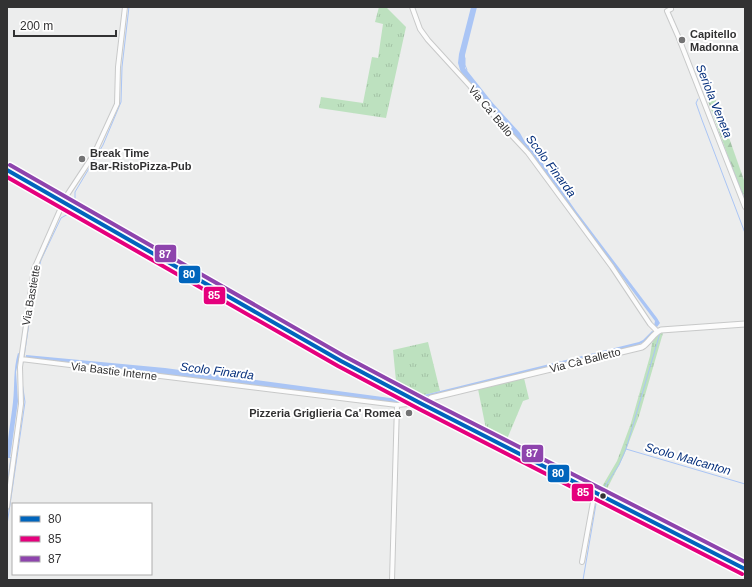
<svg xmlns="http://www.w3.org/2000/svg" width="752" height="587" viewBox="0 0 752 587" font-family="Helvetica,sans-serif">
  <defs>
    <pattern id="grass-tufts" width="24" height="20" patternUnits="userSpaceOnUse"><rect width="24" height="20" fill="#bde1bf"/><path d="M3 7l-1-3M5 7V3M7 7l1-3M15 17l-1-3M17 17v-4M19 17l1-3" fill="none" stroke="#a3c2a5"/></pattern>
    <pattern id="forest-firs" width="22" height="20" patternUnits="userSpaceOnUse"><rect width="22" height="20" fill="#bde1bf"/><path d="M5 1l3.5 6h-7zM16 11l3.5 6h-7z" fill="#a3c2a5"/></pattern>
  </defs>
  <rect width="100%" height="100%" fill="#eceded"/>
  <path fill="url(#grass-tufts)" d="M379 7H386L406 27 386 118 319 108 321 97 363 103 372 57 378 58 383 24 375 22Z
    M658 333H663L639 416 624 455 605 493 600 490 617 461 631 423 650 356 652 343Z
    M428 342 440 391 420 396 416 395 415 396 395 385 396 381 393 350Z
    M524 378 529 399 523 401 505 444 487 434 478 389Z"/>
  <path fill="url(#forest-firs)" d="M715 98 745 183V194L742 195 708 101Z"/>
  <path fill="#aac5f5" d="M471 7H477L465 55V68L492 102 520 133 525 142 539 158 576 211 657 318 660 323 657 327 654 326 655 321 596 242 537 161 498 117 478 91 461 73 458 63 459 54Z
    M652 331 654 332 648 340 638 345 419 398 415 396 416 395 420 396 639 342 643 340Z
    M18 353 20 354 16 372 18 401 10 458H7C7 439 11 421 13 402 15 385 13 370 18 353Z
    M26 355 165 368 390 398 399 396 408 400 395 403 66 362 26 358Z"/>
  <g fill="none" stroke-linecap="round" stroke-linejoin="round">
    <path stroke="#aac5f5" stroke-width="1" d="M671 15 678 32
      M680 37 745 200
      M465 58V65L467 70
      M698 99 696 103 702 120 745 233
      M75 199V192L103 145 121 102 122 67 129 7
      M24 357 35 283 41 260 61 218 68 214
      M22 369 23 360
      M422 410 440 419
      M444 421 466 432
      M498 448 511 454
      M626 449 745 484
      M514 456 593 496
      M7 485 11 458 9 456
      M602 491 619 465 626 449 660 333
      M7 525 25 402 22 382
      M583 580 597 498"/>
    <g stroke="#c8c9c9" stroke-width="6">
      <path id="minor" d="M412 7 420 29 428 40 470 86 499 122 528 153 612 267 650 324 657 331
        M670 7 671 9 667 11 678 36 745 207
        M21 359 397 405 408 404 415 400
        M7 507 21 404 20 367 34 269 60 210 67 195 94 154 117 104 118 67 125 7
        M582 562 593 502 597 493
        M392 580 397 405"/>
    </g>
    <g stroke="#c8c9c9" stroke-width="7">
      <path id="tertiary" d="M422 404 431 398 642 347C650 342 653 333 661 330L745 324"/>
    </g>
    <g stroke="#c8c9c9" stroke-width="8">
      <path id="primary" d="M7 170 341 361 422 404 745 569"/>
    </g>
    <use href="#minor" stroke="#fcfcfc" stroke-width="4"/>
    <use href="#tertiary" stroke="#fcfcfc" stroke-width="5"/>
    <use href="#primary" stroke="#fcfcfc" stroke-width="6"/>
    <g stroke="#fff" stroke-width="7">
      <path id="bus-1" d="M7 170 341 361 422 404 745 569"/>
    </g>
    <g stroke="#fff" stroke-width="7">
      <path id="bus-2" d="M7 177 338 366 419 409 742 574"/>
    </g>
    <g stroke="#fff" stroke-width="7">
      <path id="bus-3" d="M10 165 344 356 425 399 745 562"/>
    </g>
    <use href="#bus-1" stroke="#0065bd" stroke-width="4"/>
    <use href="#bus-2" stroke="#e5007d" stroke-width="4"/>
    <use href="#bus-3" stroke="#8e44ad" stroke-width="4"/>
  </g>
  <g fill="#737374" stroke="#fff" stroke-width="1.5">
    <circle cx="682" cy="40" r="4"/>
    <circle cx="82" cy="159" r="4"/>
    <circle cx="409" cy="413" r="4"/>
  </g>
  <circle fill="#323233" stroke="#fff" stroke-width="1.5" cx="603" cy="496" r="3.5"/>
  <g text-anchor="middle" stroke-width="4" stroke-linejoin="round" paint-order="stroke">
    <g font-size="11" font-weight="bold" fill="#323233" stroke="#fff" text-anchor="start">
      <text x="690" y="38">Capitello<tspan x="690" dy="13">Madonna</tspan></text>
      <text x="90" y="157">Break Time<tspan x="90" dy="13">Bar-RistoPizza-Pub</tspan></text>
      <text x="401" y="417" text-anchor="end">Pizzeria Griglieria Ca' Romea</text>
    </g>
    <g font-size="11" fill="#323233" stroke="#fff">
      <text transform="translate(491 111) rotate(50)" y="4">Via Ca' Ballo</text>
      <text transform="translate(31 295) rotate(-80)" y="4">Via Bastiette</text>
      <text transform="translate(585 360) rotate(-14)" y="4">Via Cà Balletto</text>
      <text transform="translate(114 371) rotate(7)" y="4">Via Bastie Interne</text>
    </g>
    <g font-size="12" font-style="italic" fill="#052f7c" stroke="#fff">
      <text transform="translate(714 101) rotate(68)" y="4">Seriola Veneta</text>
      <text transform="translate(551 166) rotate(53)" y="4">Scolo Finarda</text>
      <text transform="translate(217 371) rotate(7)" y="4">Scolo Finarda</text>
      <text transform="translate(688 459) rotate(16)" y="4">Scolo Malcanton</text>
    </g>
  </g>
  <g stroke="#fff" stroke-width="1.5">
    <rect x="154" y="244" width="23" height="19" rx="4" fill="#8e44ad"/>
    <rect x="178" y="265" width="23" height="19" rx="4" fill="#0065bd"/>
    <rect x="203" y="286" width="23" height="19" rx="4" fill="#e5007d"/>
    <rect x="521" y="444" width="23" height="19" rx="4" fill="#8e44ad"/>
    <rect x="547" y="464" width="23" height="19" rx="4" fill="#0065bd"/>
    <rect x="571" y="483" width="23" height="19" rx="4" fill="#e5007d"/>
  </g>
  <g font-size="11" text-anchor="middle" font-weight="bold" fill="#fff">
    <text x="165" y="258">87</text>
    <text x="189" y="278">80</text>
    <text x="214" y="299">85</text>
    <text x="532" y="457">87</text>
    <text x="558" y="477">80</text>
    <text x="583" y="496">85</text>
  </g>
  <rect width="752" height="587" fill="none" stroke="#323233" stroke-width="16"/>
  <rect x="12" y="503" width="140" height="72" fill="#ffffff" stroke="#adadad"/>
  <rect x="20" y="516" width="20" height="6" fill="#0065bd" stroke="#adadad"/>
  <text x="48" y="523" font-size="12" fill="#323233">80</text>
  <rect x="20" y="536" width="20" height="6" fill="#e5007d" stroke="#adadad"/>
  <text x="48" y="543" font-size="12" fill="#323233">85</text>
  <rect x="20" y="556" width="20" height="6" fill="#8e44ad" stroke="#adadad"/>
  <text x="48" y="563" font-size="12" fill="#323233">87</text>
  <path d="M14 30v6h102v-6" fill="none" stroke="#323233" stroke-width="2"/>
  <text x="20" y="30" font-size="12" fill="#323233" stroke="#ffffff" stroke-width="3" paint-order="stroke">200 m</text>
</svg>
